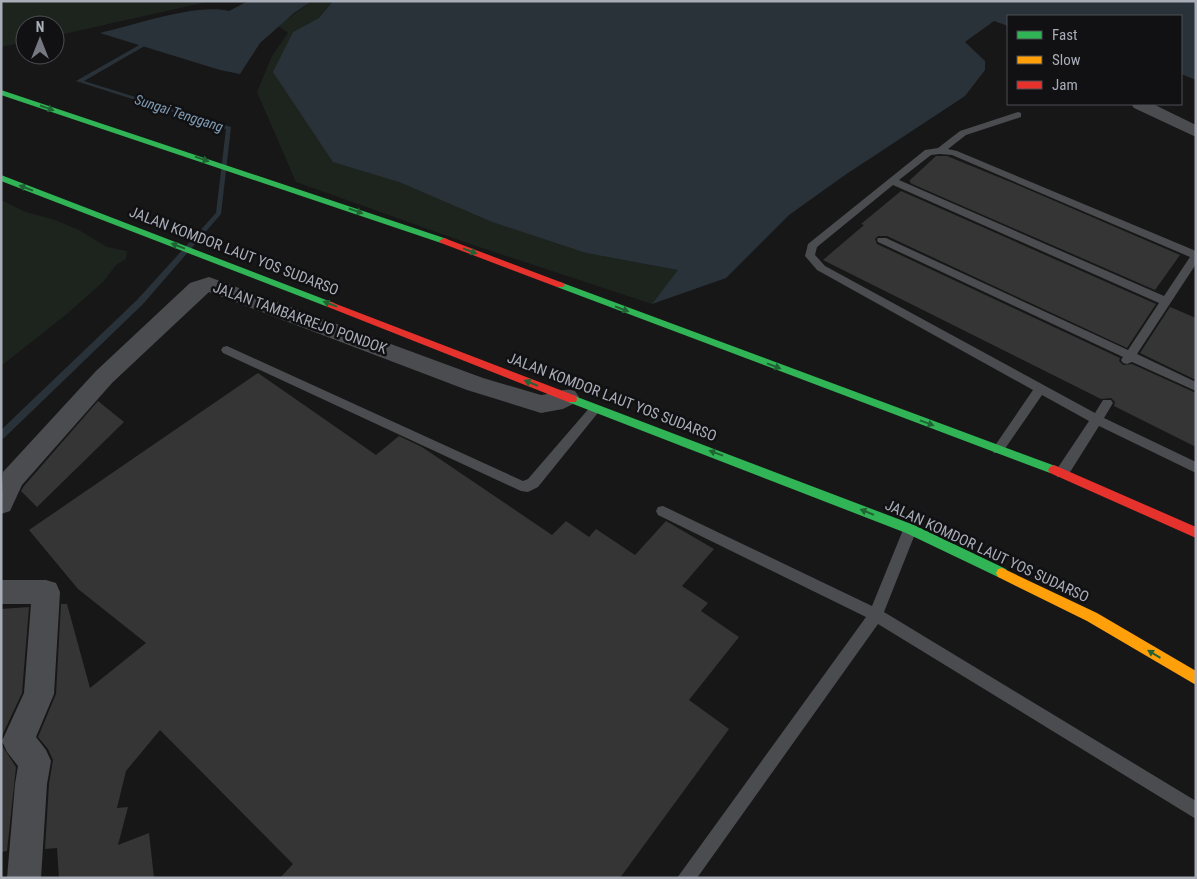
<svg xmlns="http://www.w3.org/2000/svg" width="1197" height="879" viewBox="0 0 1197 879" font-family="'Roboto Condensed',sans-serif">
  <rect width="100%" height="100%" fill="#171717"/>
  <path fill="#1d241e" d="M1 1H211L55 36V25H25V42L1 47Z
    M312 1H333L319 18 293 32 274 72 291 97 399 182 492 222 586 253 679 270 652 304 470 244 296 182 257 92 272 56 288 33 278 26Z
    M1 200 26 212 55 220 79 230 107 247 127 251 126 259 116 265 104 281 68 313 1 366Z"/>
  <path fill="#2a3239" d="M248 1H312L294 13 260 43 240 74 220 70 100 33C135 25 196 3 229 11Z
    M333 1H1196V80L1181 74V16H1008V26L994 21 965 42 985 61V70L965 96 845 175 789 215 726 278 652 304 678 270 586 253 492 222 399 182 333 162 273 72 293 32 319 18Z"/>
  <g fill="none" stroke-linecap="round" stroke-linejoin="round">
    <path fill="#2a3239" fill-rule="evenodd" d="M150 39 155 40 84 81 231 127 221 214 143 304 4 438 1 439V430L137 300 216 213 226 129 76 81Z"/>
  </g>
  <path fill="#353536" d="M936 156H947L1013 183 1180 255 1155 290 910 183 911 182 909 181Z
    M901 191 1156 304 1127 348 887 236H878L875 239 877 244 1120 358 1119 361 1123 365 1132 364 1196 393V447L1114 406 1115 402 1111 398 1101 399 823 260 864 225 861 224Z
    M1170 307 1196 318V380L1140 353Z
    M258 373 376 455 399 436 422 447 552 535 566 521 589 537 596 529 635 555 666 521 714 549 682 586 708 603 701 611 739 637 689 700 729 729 620 878H280L293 864 160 730 126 771 117 808 128 807 118 845 149 833 154 878H59L57 848 45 849 49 784 53 760 48 749 38 737 56 694 61 604H67L90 688 146 643 78 589 29 530Z
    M98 401 124 422 37 507 21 491 24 486Z
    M29 607 22 693 1 738V609Z
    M1 744 16 767 7 851 1 852Z"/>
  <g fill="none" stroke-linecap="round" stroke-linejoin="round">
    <path fill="#4b4c50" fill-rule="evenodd" d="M1018 112 1021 113V117L966 135 948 149 957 151 1196 251V264L1137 354 1196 382V391L1132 362 1127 364 1123 363 1121 360 1123 357 878 242 877 240 878 238H886L1128 350 1159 303 893 185 817 247 815 255 825 266 1095 413 1103 400H1111L1113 403 1104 418 1196 462V473L1099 426 1067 477H1057L1056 473 1057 469 1089 421 1042 395 1002 453H994L992 450 994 447 1033 390 817 270 805 256 808 244 925 150 938 148 960 131ZM940 154 952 155 1190 257 1164 296 899 180 931 155Z
      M227 346 523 481 528 479 591 406H599L601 409 538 487 528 492 521 491 223 353 221 350 223 347Z
      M663 506 872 606 905 525 910 523 915 525 917 529 884 612 1196 801V819L878 624 697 878H677L866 617 658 515 656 511 658 507Z"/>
    <path fill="#4b4c50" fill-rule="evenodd" d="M1131 104H1153L1196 125V137L1134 108Z
      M209 277 483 378 541 395C554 394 563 387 575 391L579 397 575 403 563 409 541 413 467 390 209 292 112 383 22 485 10 511 1 514 3 472 96 371 190 283Z
      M1 580H46L56 583 60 592 54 694 36 737 46 750 51 761 47 784 41 878H7L15 784 18 766 7 752 2 741 24 693 31 604H1Z"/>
    <path fill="#30b455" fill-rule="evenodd" d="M1 90 447 239 449 241 447 243H441L1 95Z
      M1 175 334 303 336 305 334 307H328L1 181Z
      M560 282 1058 467 1060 470 1058 473H1050L557 287 555 285 557 283Z
      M572 395 914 525 1006 569 1008 573 1006 577 1002 578 998 577 906 533 568 402 567 399 568 396Z"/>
    <path fill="#ff9f0a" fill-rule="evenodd" d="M1002 568 1097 613 1196 671V685L1087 621 998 577 996 573 998 569Z"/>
    <path fill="#e5322d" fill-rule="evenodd" d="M444 238 563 283 565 285 563 287H557L441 243 439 241Z
      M331 302 576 396 577 399 576 402H568L328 307 326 305 328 303Z
      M1054 465 1196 527V538L1050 473 1048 470 1050 467Z"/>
  </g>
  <defs><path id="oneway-solid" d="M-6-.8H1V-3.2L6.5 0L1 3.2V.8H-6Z" transform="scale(1.25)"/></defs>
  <g fill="#206234">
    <use href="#oneway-solid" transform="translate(47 108) rotate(19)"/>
    <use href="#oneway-solid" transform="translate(202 159) rotate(19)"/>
    <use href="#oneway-solid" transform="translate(26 188) rotate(-159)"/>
    <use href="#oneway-solid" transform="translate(356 211) rotate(19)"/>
    <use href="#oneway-solid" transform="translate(178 246) rotate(-159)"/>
    <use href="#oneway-solid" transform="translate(470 251) rotate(21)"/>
    <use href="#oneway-solid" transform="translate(330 304) rotate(-159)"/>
    <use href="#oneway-solid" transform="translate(622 309) rotate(21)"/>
    <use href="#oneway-solid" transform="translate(774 366) rotate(21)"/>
    <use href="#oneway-solid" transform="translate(531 383) rotate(-158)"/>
    <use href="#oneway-solid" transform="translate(927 423) rotate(20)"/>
    <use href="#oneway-solid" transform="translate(716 453) rotate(-160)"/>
    <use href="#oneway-solid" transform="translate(867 512) rotate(-158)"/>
    <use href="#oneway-solid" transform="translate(1154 654) rotate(-149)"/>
  </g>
  <g text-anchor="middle" stroke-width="5" stroke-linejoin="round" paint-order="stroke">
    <g font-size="14" font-style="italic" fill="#7f9bb3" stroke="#111113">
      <text transform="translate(179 113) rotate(18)" y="5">Sungai Tenggang</text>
    </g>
    <g font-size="15" fill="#a8adb8" stroke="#111113">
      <text transform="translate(234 251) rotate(21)" y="5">JALAN KOMDOR LAUT YOS SUDARSO</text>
      <text transform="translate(300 318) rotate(20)" y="5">JALAN TAMBAKREJO PONDOK</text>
      <text transform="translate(612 397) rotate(21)" y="5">JALAN KOMDOR LAUT YOS SUDARSO</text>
      <text transform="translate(987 551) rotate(25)" y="5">JALAN KOMDOR LAUT YOS SUDARSO</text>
    </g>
  </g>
  <rect width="1197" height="879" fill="none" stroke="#a8adb8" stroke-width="5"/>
  <rect x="1007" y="15" width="175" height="90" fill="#111113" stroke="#4d4f55"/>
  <rect x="1017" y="31" width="25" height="8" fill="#30b455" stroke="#4d4f55"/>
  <text x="1052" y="40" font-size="15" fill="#a8adb8">Fast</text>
  <rect x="1017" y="56" width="25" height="8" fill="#ff9f0a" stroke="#4d4f55"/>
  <text x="1052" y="65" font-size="15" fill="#a8adb8">Slow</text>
  <rect x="1017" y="81" width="25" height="8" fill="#e5322d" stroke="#4d4f55"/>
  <text x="1052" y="90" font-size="15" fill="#a8adb8">Jam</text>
  <g transform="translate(40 40)"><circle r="24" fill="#111113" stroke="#4d4f55"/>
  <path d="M0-4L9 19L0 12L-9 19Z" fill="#757880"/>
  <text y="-8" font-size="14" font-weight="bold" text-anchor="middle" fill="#a8adb8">N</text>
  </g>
</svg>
